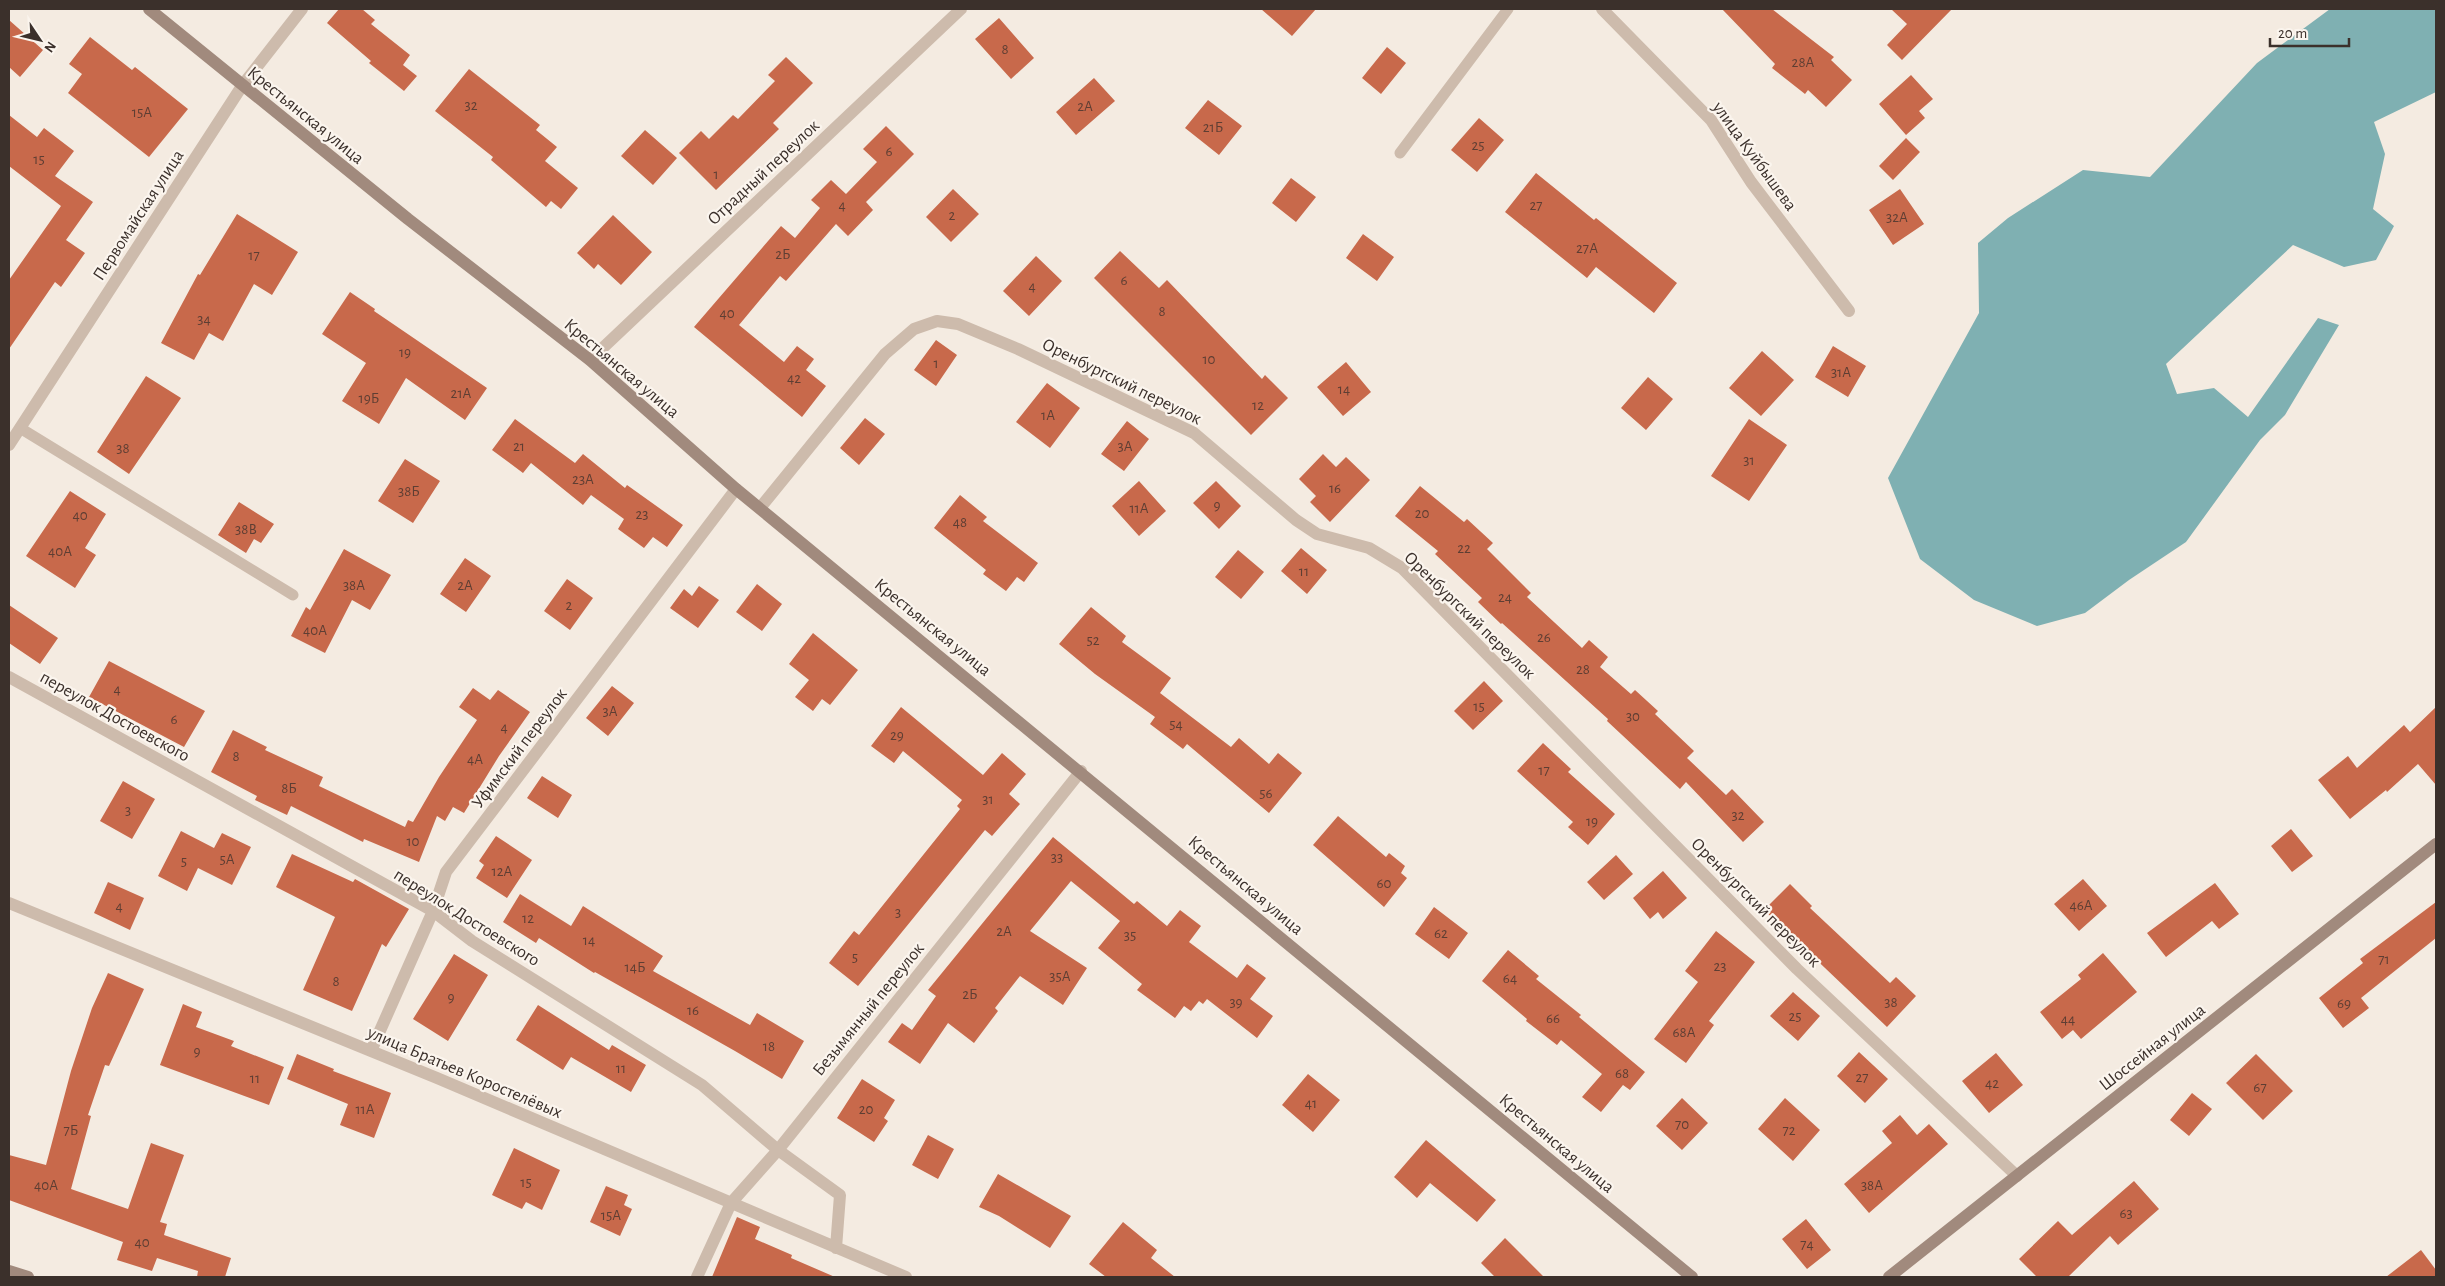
<svg xmlns="http://www.w3.org/2000/svg" width="2445" height="1286" viewBox="0 0 2445 1286" font-family="'Alegreya Sans',sans-serif">
  <rect width="100%" height="100%" fill="#f4ebe1"/>
  <path fill="#7fb0b2" d="M2330 9H2436V92L2374 122 2385 154 2373 209 2394 226 2376 260 2344 267 2293 245 2166 364 2177 394 2214 388 2248 417 2318 318 2339 325 2285 415 2260 440 2186 542 2129 580 2085 613 2037 626 1974 600 1920 559 1888 478 1979 313 1978 243 2008 218 2083 170 2150 177 2257 63Z"/>
  <path fill="#c8694b" d="M339 9H362L375 20 371 24 410 55 403 65 417 76 404 91 369 63 371 61 327 23Z
    M1261 9H1316L1292 36Z
    M1722 9H1772L1834 57 1831 60 1852 80 1826 107 1808 90 1805 94 1772 68 1775 64Z
    M1891 9H1952L1902 60 1887 45 1907 24Z
    M999 18 1034 58 1011 79 975 39Z
    M9 20 43 50 20 77 9 67Z
    M90 37 132 70 135 67 188 109 149 157 68 93 82 74 69 64Z
    M1387 47 1406 63 1381 94 1362 78Z
    M786 57 813 83 773 123 779 129 716 190 679 153 701 131 709 139 733 115 738 119 775 81 768 75Z
    M469 69 540 125 536 130 557 147 545 161 578 188 561 209 551 201 546 207 491 160 493 157 435 111Z
    M1911 75 1933 99 1919 111 1925 118 1906 135 1879 104Z
    M1094 78 1115 101 1076 135 1056 112Z
    M1208 100 1242 126 1219 155 1185 128Z
    M9 115 37 137 44 128 74 151 55 176 93 202 66 240 85 253 61 287 55 282 9 349V280L61 206 9 166Z
    M1479 118 1504 140 1477 172 1451 150Z
    M886 126 914 154 866 202 873 210 848 236 836 224 786 281 780 276 739 325 784 362 797 346 814 359 806 370 826 386 802 417 694 327 781 226 795 238 820 208 811 200 831 180 846 194 877 162 863 149Z
    M645 130 677 158 653 185 621 156Z
    M1906 138 1920 152 1893 180 1879 166Z
    M1536 173 1594 220 1596 218 1677 283 1654 313 1596 267 1587 278 1505 212Z
    M1291 178 1316 197 1296 222 1272 203Z
    M953 189 979 214 951 242 926 217Z
    M1900 189 1924 224 1893 245 1869 210Z
    M237 214 298 252 272 295 254 284 223 341 209 333 194 360 161 343 198 274 200 275Z
    M613 215 652 252 621 285 598 264 594 269 577 253Z
    M1363 234 1394 257 1377 281 1346 258Z
    M1120 251 1159 288 1167 280 1262 379 1265 375 1288 398 1251 435 1094 278Z
    M1036 256 1062 281 1029 316 1003 291Z
    M350 292 375 309 374 311 487 388 465 420 406 378 379 424 342 401 366 363 322 334Z
    M936 340 957 355 936 386 914 370Z
    M1833 346 1866 366 1848 397 1815 377Z
    M1762 351 1794 380 1761 416 1729 388Z
    M1346 362 1371 392 1343 416 1317 387Z
    M146 376 181 398 129 474 97 452Z
    M1648 377 1673 399 1646 430 1621 408Z
    M1047 383 1080 408 1050 448 1016 422Z
    M865 418 885 434 859 465 840 448Z
    M515 419 575 463 583 454 625 488 627 485 683 525 667 547 653 537 644 548 618 529 624 519 591 495 583 505 531 463 523 473 492 450Z
    M1749 419 1787 445 1749 501 1711 476Z
    M1127 421 1149 439 1124 471 1101 454Z
    M1323 454 1336 467 1346 457 1370 480 1330 522 1310 502 1316 496 1299 479Z
    M405 459 440 481 413 523 378 501Z
    M1139 481 1166 511 1139 536 1112 506Z
    M1216 481 1241 506 1219 529 1193 503Z
    M1420 486 1464 522 1467 519 1493 543 1487 549 1531 593 1527 597 1582 648 1589 640 1608 657 1600 667 1631 694 1635 690 1658 711 1655 714 1694 751 1687 758 1726 795 1732 789 1764 822 1743 842 1686 782 1680 789 1607 721 1608 719 1502 623 1501 624 1478 602 1482 598 1435 554 1438 551 1395 516Z
    M70 491 106 514 85 548 96 555 75 588 26 556Z
    M960 495 987 517 983 521 1038 563 1024 582 1017 577 1006 591 983 574 986 570 934 528Z
    M239 502 274 524 261 543 254 539 246 553 218 535Z
    M1301 548 1327 570 1307 594 1281 571Z
    M344 549 391 575 370 610 352 600 325 653 291 636 306 607 310 610Z
    M1238 550 1264 572 1241 599 1215 577Z
    M465 558 491 576 466 612 440 594Z
    M567 579 593 598 570 630 544 611Z
    M757 584 782 604 762 631 736 612Z
    M699 586 719 600 698 628 670 608 684 589 692 596Z
    M9 605 58 638 40 664 9 643Z
    M1091 607 1126 636 1122 642 1171 678 1160 693 1231 747 1239 738 1269 764 1278 753 1302 773 1269 813 1187 744 1183 749 1150 724 1155 717 1095 674 1059 644Z
    M813 633 858 670 830 705 822 699 813 711 795 697 809 680 789 664Z
    M109 661 205 711 184 747 89 697Z
    M1484 681 1503 701 1473 730 1454 711Z
    M612 686 634 703 608 736 586 718Z
    M473 688 490 700 498 690 530 712 499 756 464 813 453 807 445 821 437 816 419 862 364 839 363 842 291 806 287 815 255 800 257 796 211 772 233 730 267 747 265 750 323 777 319 786 405 827 408 820 413 822 439 777 477 720 459 707Z
    M901 707 983 775 1002 753 1026 774 1009 794 1020 804 992 836 985 830 858 986 829 963 854 931 859 935 960 809 957 806 962 800 903 751 894 763 871 746Z
    M2436 707V785L2418 764 2387 792 2386 790 2350 819 2318 780 2348 756 2357 768 2404 725 2410 732Z
    M1543 743 1571 769 1568 772 1615 814 1588 845 1568 827 1573 822 1517 771Z
    M542 776 572 795 558 818 527 798Z
    M123 781 155 799 132 839 100 821Z
    M1338 816 1386 857 1389 853 1405 866 1401 873 1407 878 1384 907 1313 845Z
    M2291 829 2313 856 2292 872 2271 846Z
    M181 831 214 848 222 833 251 847 232 885 198 868 187 891 158 876Z
    M496 836 532 860 507 898 476 878 484 865 479 861Z
    M1053 837 1134 904 1137 901 1167 926 1180 910 1201 926 1189 942 1237 978 1247 964 1266 978 1250 999 1273 1016 1257 1038 1207 999 1203 1004 1199 1001 1191 1011 1184 1006 1175 1018 1137 990 1142 984 1098 948 1120 921 1071 881 1030 931 1087 968 1063 1005 1020 976 995 1008 998 1011 974 1043 948 1023 920 1064 888 1042 902 1023 912 1030 936 996 928 990Z
    M292 854 353 882 355 879 409 909 386 947 382 944 352 1011 303 990 335 917 276 887Z
    M1616 855 1633 874 1604 900 1587 882Z
    M1663 871 1687 898 1663 919 1658 912 1650 919 1633 898Z
    M2083 879 2107 906 2079 931 2054 904Z
    M108 882 144 898 130 930 94 913Z
    M2215 883 2239 914 2219 929 2212 921 2166 957 2147 933Z
    M1790 884 1812 906 1810 908 1890 983 1896 977 1916 996 1887 1027 1764 910Z
    M520 894 571 926 583 906 663 956 653 971 750 1025 757 1013 804 1041 782 1079 735 1051 595 972 594 973 539 938 536 943 503 922Z
    M2436 902V938L2361 998 2369 1008 2343 1028 2319 998 2363 963 2360 959Z
    M1434 907 1468 933 1449 959 1415 934Z
    M1716 931 1755 962 1709 1021 1714 1025 1686 1063 1654 1039 1698 982 1685 971Z
    M1508 950 1539 976 1536 979 1581 1015 1579 1017 1645 1072 1630 1090 1623 1085 1601 1112 1582 1097 1602 1074 1561 1040 1557 1045 1526 1021 1527 1019 1482 981Z
    M2103 953 2137 992 2081 1039 2073 1030 2062 1039 2040 1012 2081 979 2078 975Z
    M454 954 488 975 448 1041 413 1019Z
    M108 973 144 989 109 1066 105 1065 88 1115 91 1116 71 1189 128 1209 151 1143 184 1155 160 1222 167 1224 164 1235 231 1258 225 1277H197L198 1271 157 1258 152 1271 117 1260 123 1242 9 1200V1155L46 1165 71 1071 92 1008Z
    M1793 992 1820 1016 1798 1041 1770 1016Z
    M183 1004 202 1012 196 1027 234 1041 231 1046 284 1067 269 1105 160 1065Z
    M538 1005 609 1050 612 1045 646 1065 631 1092 571 1057 563 1070 516 1040Z
    M1859 1052 1888 1079 1865 1103 1837 1076Z
    M1996 1053 2023 1085 1989 1113 1962 1081Z
    M297 1054 334 1069 333 1071 391 1093 374 1138 340 1125 348 1104 287 1079Z
    M2256 1054 2293 1091 2263 1120 2226 1083Z
    M1308 1074 1340 1100 1313 1132 1282 1105Z
    M862 1079 895 1100 884 1118 888 1121 874 1142 837 1118Z
    M2192 1093 2212 1109 2189 1136 2170 1120Z
    M1682 1098 1708 1123 1682 1150 1656 1126Z
    M1785 1098 1820 1130 1793 1161 1758 1129Z
    M1900 1115 1917 1135 1929 1124 1948 1144 1869 1213 1844 1184 1892 1143 1882 1131Z
    M928 1135 954 1149 938 1179 912 1165Z
    M1426 1140 1496 1200 1477 1222 1430 1183 1417 1198 1394 1177Z
    M514 1148 560 1170 542 1210 526 1202 522 1209 492 1195Z
    M998 1174 1071 1216 1050 1248 999 1216 979 1207Z
    M2134 1181 2159 1209 2118 1245 2110 1236 2068 1277H2037L2019 1259 2058 1221 2072 1235Z
    M606 1186 628 1195 624 1205 632 1209 620 1236 590 1222Z
    M737 1217 760 1227 755 1239 792 1255 791 1258 835 1277H712Z
    M1806 1219 1831 1250 1807 1269 1782 1239Z
    M1123 1222 1157 1250 1151 1258 1175 1277H1106L1089 1264Z
    M1505 1238 1544 1277H1495L1481 1263Z
    M2421 1250 2436 1270V1277H2386Z"/>
  <g fill="none" stroke-linecap="round" stroke-linejoin="round">
    <path stroke="#cdbbac" stroke-width="11" d="M1400 153 1508 9
      M20 428 293 595"/>
    <path stroke="#cdbbac" stroke-width="12" d="M1602 9 1711 120 1751 182 1849 311
      M590 360 961 9
      M9 445 242 86 302 9
      M760 508 885 354 914 329 937 321 958 324 1018 349 1194 433 1296 520 1317 534 1369 548 1402 568 1797 969 2017 1176
      M9 677 433 911 472 941 702 1085 778 1150 840 1195 836 1248
      M9 903 437 1078 906 1277
      M371 1051 433 911 446 872 736 489
      M697 1277 731 1203 778 1150 1081 771"/>
    <path stroke="#a18a7d" stroke-width="12" d="M149 9 408 219 590 360 736 489 1692 1277
      M9 1271 28 1277
      M1889 1277 2436 844"/>
  </g>
  <g text-anchor="middle" stroke-width="4.5" stroke-linejoin="round" paint-order="stroke">
    <g font-size="15" fill="#5e3e33">
      <text x="1005" y="54">8</text>
      <text x="1803" y="67">28А</text>
      <text x="471" y="110">32</text>
      <text x="1085" y="111">2А</text>
      <text x="142" y="117">15А</text>
      <text x="1213" y="132">21Б</text>
      <text x="1478" y="150">25</text>
      <text x="889" y="156">6</text>
      <text x="39" y="164">15</text>
      <text x="716" y="179">1</text>
      <text x="842" y="210">4</text>
      <text x="1536" y="210">27</text>
      <text x="952" y="220">2</text>
      <text x="1897" y="222">32А</text>
      <text x="1587" y="253">27А</text>
      <text x="783" y="259">2Б</text>
      <text x="254" y="260">17</text>
      <text x="1124" y="285">6</text>
      <text x="1032" y="291">4</text>
      <text x="1162" y="316">8</text>
      <text x="727" y="318">40</text>
      <text x="204" y="324">34</text>
      <text x="405" y="357">19</text>
      <text x="1209" y="364">10</text>
      <text x="936" y="368">1</text>
      <text x="1841" y="377">31А</text>
      <text x="794" y="383">42</text>
      <text x="1344" y="394">14</text>
      <text x="461" y="398">21А</text>
      <text x="369" y="403">19Б</text>
      <text x="1258" y="410">12</text>
      <text x="1048" y="420">1А</text>
      <text x="519" y="451">21</text>
      <text x="1125" y="451">3А</text>
      <text x="123" y="453">38</text>
      <text x="1749" y="465">31</text>
      <text x="583" y="484">23А</text>
      <text x="1335" y="493">16</text>
      <text x="409" y="496">38Б</text>
      <text x="1217" y="510">9</text>
      <text x="1139" y="513">11А</text>
      <text x="1422" y="518">20</text>
      <text x="642" y="519">23</text>
      <text x="80" y="520">40</text>
      <text x="960" y="527">48</text>
      <text x="246" y="534">38В</text>
      <text x="1464" y="553">22</text>
      <text x="60" y="556">40А</text>
      <text x="1304" y="576">11</text>
      <text x="354" y="590">38А</text>
      <text x="465" y="590">2А</text>
      <text x="1505" y="602">24</text>
      <text x="569" y="610">2</text>
      <text x="315" y="635">40А</text>
      <text x="1544" y="642">26</text>
      <text x="1093" y="645">52</text>
      <text x="1583" y="674">28</text>
      <text x="117" y="694">4</text>
      <text x="1479" y="711">15</text>
      <text x="610" y="716">3А</text>
      <text x="1633" y="721">30</text>
      <text x="174" y="724">6</text>
      <text x="1176" y="729">54</text>
      <text x="504" y="732">4</text>
      <text x="897" y="740">29</text>
      <text x="236" y="761">8</text>
      <text x="475" y="764">4А</text>
      <text x="1544" y="775">17</text>
      <text x="289" y="793">8Б</text>
      <text x="1266" y="798">56</text>
      <text x="988" y="804">31</text>
      <text x="128" y="815">3</text>
      <text x="1738" y="820">32</text>
      <text x="1592" y="826">19</text>
      <text x="413" y="846">10</text>
      <text x="1057" y="862">33</text>
      <text x="227" y="864">5А</text>
      <text x="184" y="866">5</text>
      <text x="502" y="876">12А</text>
      <text x="1384" y="888">60</text>
      <text x="2081" y="910">46А</text>
      <text x="119" y="911">4</text>
      <text x="898" y="917">3</text>
      <text x="528" y="923">12</text>
      <text x="1004" y="936">2А</text>
      <text x="1441" y="938">62</text>
      <text x="1130" y="940">35</text>
      <text x="589" y="945">14</text>
      <text x="855" y="962">5</text>
      <text x="2384" y="964">71</text>
      <text x="1720" y="971">23</text>
      <text x="635" y="972">14Б</text>
      <text x="1060" y="981">35А</text>
      <text x="1510" y="983">64</text>
      <text x="336" y="986">8</text>
      <text x="970" y="999">2Б</text>
      <text x="451" y="1002">9</text>
      <text x="1236" y="1007">39</text>
      <text x="1891" y="1007">38</text>
      <text x="2344" y="1008">69</text>
      <text x="693" y="1015">16</text>
      <text x="1795" y="1021">25</text>
      <text x="1553" y="1023">66</text>
      <text x="2068" y="1024">44</text>
      <text x="1684" y="1037">68А</text>
      <text x="769" y="1051">18</text>
      <text x="197" y="1056">9</text>
      <text x="621" y="1073">11</text>
      <text x="1622" y="1078">68</text>
      <text x="1862" y="1082">27</text>
      <text x="255" y="1083">11</text>
      <text x="1992" y="1088">42</text>
      <text x="2260" y="1092">67</text>
      <text x="1311" y="1108">41</text>
      <text x="365" y="1114">11А</text>
      <text x="866" y="1114">20</text>
      <text x="1682" y="1129">70</text>
      <text x="71" y="1135">7Б</text>
      <text x="1789" y="1135">72</text>
      <text x="526" y="1187">15</text>
      <text x="46" y="1190">40А</text>
      <text x="1872" y="1190">38А</text>
      <text x="2126" y="1218">63</text>
      <text x="611" y="1220">15А</text>
      <text x="142" y="1247">40</text>
      <text x="1807" y="1249">74</text>
    </g>
    <g font-size="18" fill="#3b302b" stroke="#fbf5ee">
      <text transform="translate(306 115) rotate(39)" y="6">Крестьянская улица</text>
      <text transform="translate(1755 156) rotate(54)" y="6">улица Куйбышева</text>
      <text transform="translate(763 172) rotate(-43)" y="6">Отрадный переулок</text>
      <text transform="translate(138 215) rotate(-57)" y="6">Первомайская улица</text>
      <text transform="translate(622 368) rotate(40)" y="6">Крестьянская улица</text>
      <text transform="translate(1122 381) rotate(26)" y="6">Оренбургский переулок</text>
      <text transform="translate(1470 615) rotate(44)" y="6">Оренбургский переулок</text>
      <text transform="translate(933 627) rotate(39)" y="6">Крестьянская улица</text>
      <text transform="translate(115 716) rotate(29)" y="6">переулок Достоевского</text>
      <text transform="translate(519 748) rotate(-53)" y="6">Уфимский переулок</text>
      <text transform="translate(1246 885) rotate(40)" y="6">Крестьянская улица</text>
      <text transform="translate(1756 902) rotate(45)" y="6">Оренбургский переулок</text>
      <text transform="translate(467 917) rotate(32)" y="6">переулок Достоевского</text>
      <text transform="translate(868 1009) rotate(-51)" y="6">Безымянный переулок</text>
      <text transform="translate(2152 1047) rotate(-38)" y="6">Шоссейная улица</text>
      <text transform="translate(465 1072) rotate(23)" y="6">улица Братьев Коростелёвых</text>
      <text transform="translate(1557 1143) rotate(40)" y="6">Крестьянская улица</text>
    </g>
  </g>
  <rect width="2445" height="1286" fill="none" stroke="#3b302b" stroke-width="20"/>
  <g transform="translate(40 40) rotate(125)" stroke="#fbf5ee" stroke-width="4" paint-order="stroke">
  <path d="M0-4L9 19L0 12L-9 19Z" fill="#3b302b"/>
  <text y="-8" font-size="14" font-weight="bold" text-anchor="middle" fill="#3b302b">N</text>
  </g>
  <path d="M2270 38v8h79v-8" fill="none" stroke="#3b302b" stroke-width="2.5"/>
  <text x="2278" y="38" font-size="15" fill="#3b302b" stroke="#fbf5ee" stroke-width="4" paint-order="stroke">20 m</text>
</svg>
